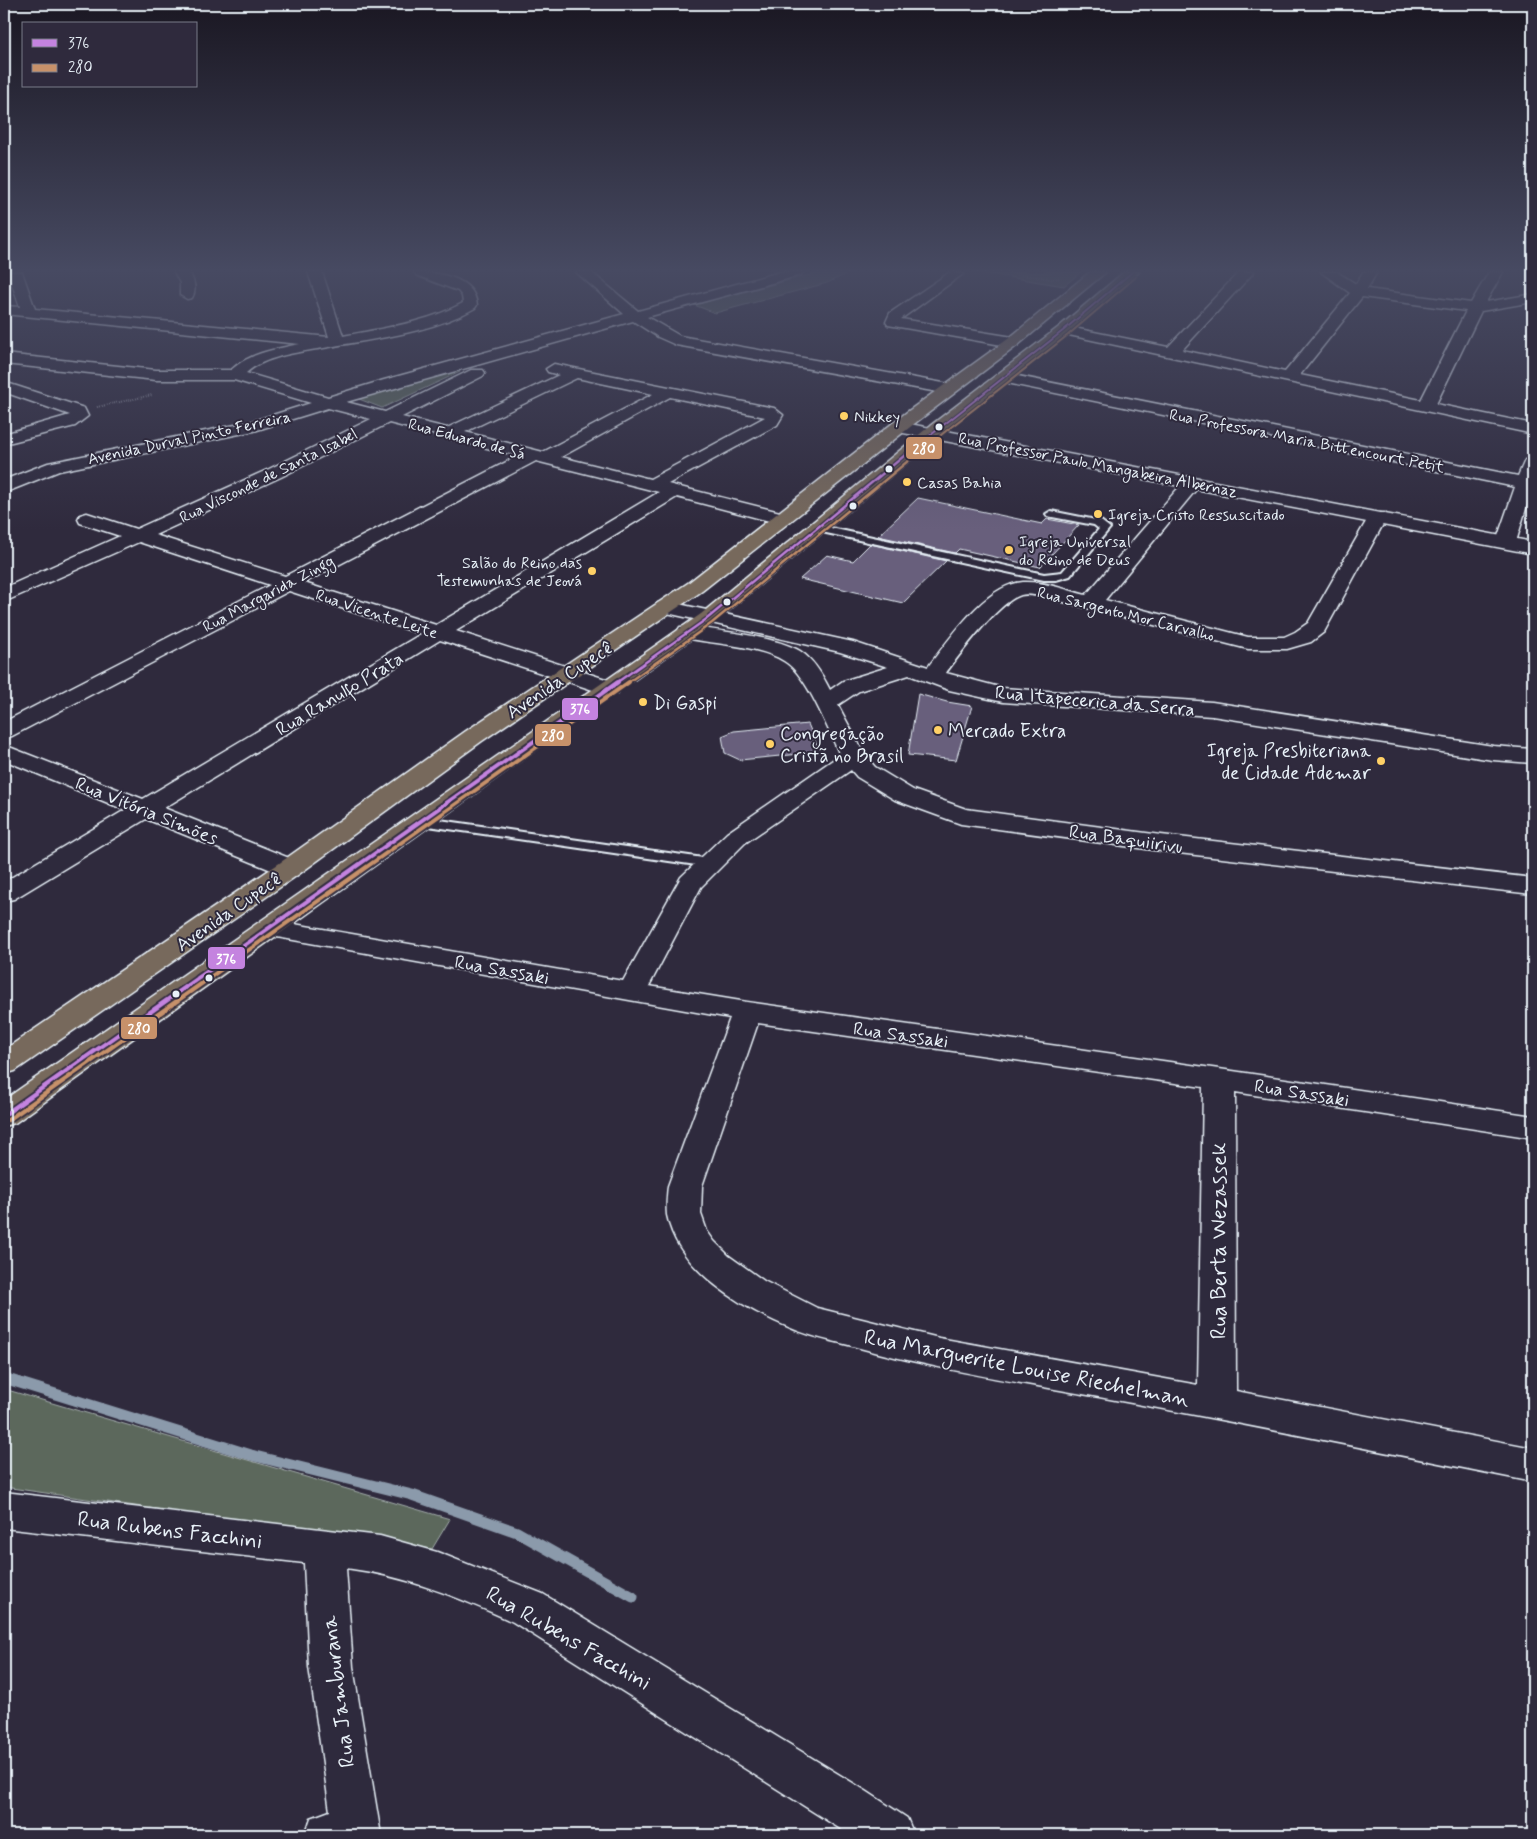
<svg xmlns="http://www.w3.org/2000/svg" width="1537" height="1839" viewBox="0 0 1537 1839" font-family="Mynerve,sans-serif">
  <rect width="100%" height="100%" fill="#2f2a3d"/>
  <filter id="ink" filterUnits="userSpaceOnUse"><feTurbulence type="fractalNoise" baseFrequency=".02" numOctaves="2"/><feDisplacementMap in="SourceGraphic" scale="10" xChannelSelector="R" yChannelSelector="G"/><feConvolveMatrix kernelMatrix="1 2 1 2 8 2 1 2 1" color-interpolation-filters="sRGB"/></filter>
  <g filter="url(#ink)">
    <path fill="#5c685c" stroke="#a2acaa" d="M821 272H851L827 283 715 313 694 305Z
      M977 272H1081L1064 286Z
      M456 370 460 372 382 408 359 399 362 395Z
      M4 1389 450 1519 432 1549 11 1488 4 1485Z"/>
    <g fill="none" stroke-linecap="round" stroke-linejoin="round">
      <path stroke="#8b9aab" stroke-width="11" d="M4 1378 251 1455 412 1495 517 1532 633 1597"/>
    </g>
    <path fill="#675e7b" stroke="#e8f1f8" d="M918 498 1042 524 1047 519 1079 525 1040 567 959 549 955 553 878 536Z
      M870 544 946 561 903 603 800 579 827 555 853 561Z
      M918 694 947 702 972 706 956 760 908 755Z
      M808 724 820 752 740 760 725 753 722 736 734 731Z"/>
    <g fill="none" stroke-linecap="round" stroke-linejoin="round">
      <g stroke="#e8f1f8" stroke-width="4">
        <path id="lane" d="M1051 511 1101 521 1110 528 1070 576 1056 580H1044L817 531 812 528 817 525 1044 574 1062 572 1099 529 1094 525 1047 516 1046 514Z
          M419 817 710 859 717 863 710 867 414 824 412 821 414 818Z"/>
      </g>
      <g stroke="#e8f1f8" stroke-width="3">
        <path id="street" d="M8 272H22L35 309 329 337 308 272H322L343 336C384 328 426 323 463 303L462 296 458 291 416 275 414 272C438 272 474 277 477 305L475 308C431 333 378 338 329 347 302 352 266 355 246 373L328 397 384 380 624 314 576 272H591L638 311 780 272H803L801 275 647 317 680 336 949 384 957 389 949 394 676 345 658 337 633 321 346 402 385 412 471 370H483L485 373 483 376 402 417 447 428 559 375 548 372 546 369 554 364 774 408 783 415 777 425 668 484 788 514 790 518 788 522 781 524 677 497 456 631 618 683 621 688 618 693 610 695 602 693 440 640 164 808 299 862 303 868 299 874 290 876 281 874 146 819 14 899 4 901V882L125 810 4 760V745L143 799 421 634 289 591 12 736 4 738V722L270 585 139 542 4 602V588L120 536 80 523 78 519 80 515 87 513 136 529 269 469 371 419 328 408 254 431 59 471 4 493V480L48 463 250 422 311 403 234 380H156L4 364V354L156 370H231C250 353 275 349 300 344L4 314V306L20 307ZM577 378 653 394 543 452 465 432ZM670 397 765 417 650 479 561 457ZM389 423 518 456 285 576 155 535 281 477ZM536 461 659 492 436 625 304 583Z
          M174 272H189C194 280 197 290 192 298L187 299 180 295V283Z
          M950 272 963 274 901 319 1013 337 1018 339 1021 342 1018 345 1013 347 888 325 886 322 890 313Z
          M1239 272H1254L1182 350 1285 372 1350 293 1321 272H1337L1356 284 1363 272H1377L1367 289 1471 303 1489 272H1503L1486 302 1533 294V302L1481 311 1436 404 1533 424V434L1064 334 1057 330 1064 326 1168 347ZM1362 297 1466 311 1421 400 1300 375Z
          M1003 373 1518 476 1525 460 1533 459V485L1516 542 1513 546H1499L1496 542 1515 487 997 381 995 378Z
          M4 382 84 408 88 416 75 426 4 444V434L70 415 4 392Z
          M1193 477 1199 478 1202 482 1199 486 1105 600 1248 637H1284L1295 632 1308 623 1371 513H1385L1387 517 1324 632 1311 642 1287 649H1248L1044 597C1037 596 1028 593 1021 595 999 601 960 654 946 673L1003 688 1212 702 1493 746 1533 749V763L1493 760 1212 716 1003 702 949 690 909 675 859 691 838 705 864 754 875 767 913 790 966 809 1161 835 1533 878V894L1161 851 961 824 895 800 857 777 851 770 745 843 701 887 649 986 747 1002 1219 1069 1533 1116V1138L1235 1092 1236 1391 1533 1448V1482C1385 1452 1236 1422 1088 1395 1010 1381 932 1368 856 1347 834 1341 812 1337 791 1328 743 1308 678 1271 667 1215 666 1205 667 1195 668 1186L730 1018 271 936 261 934 257 928 261 922 271 920 623 981 681 877 727 833 840 755C828 730 807 674 784 661 759 645 710 644 680 637L677 632 680 627 688 626C717 631 775 636 800 651 814 660 823 676 830 690L843 681 888 667 840 652 658 611 655 607 658 603 665 601 853 642 928 667C950 639 985 585 1023 582 1044 581 1066 590 1086 595L1187 478ZM758 1023 1203 1087 1198 1385 939 1338 817 1308 764 1281 729 1256 714 1241 707 1231 701 1214 702 1186Z
          M4 1492 380 1536 437 1552 543 1594 866 1791 907 1818 914 1835H850L513 1622C459 1597 406 1576 346 1568L353 1667 381 1835H305L311 1818 330 1811 309 1667 304 1563 4 1528Z"/>
      </g>
      <g stroke="#e8f1f8" stroke-width="3">
        <path id="secondary" d="M899 422 1533 542V554L893 431 891 427 893 423Z"/>
      </g>
      <g stroke="#e8f1f8" stroke-width="3">
        <path id="primary" d="M1090 272H1106L1018 345 919 420 702 591 482 741 299 874 15 1071 4 1074V1050L281 862 466 731 688 583 907 412 1008 339Z
          M1124 272H1139L1069 333 938 437 715 622 15 1123 4 1126V1100L701 614 926 429 1059 327Z"/>
      </g>
      <path stroke="#e8f1f8" stroke-width="2" stroke-dasharray="0.5 2" stroke-linecap="butt" d="M1004 272 1051 279 1061 278
        M97 407 152 395"/>
      <use href="#lane" fill="#2f2a3d" fill-rule="evenodd"/>
      <use href="#street" fill="#2f2a3d" fill-rule="evenodd"/>
      <use href="#secondary" fill="#2f2a3d" fill-rule="evenodd"/>
      <use href="#primary" fill="#77695c" fill-rule="evenodd"/>
      <g stroke="#2f2a3d" stroke-width="4">
        <path id="bus-1-far3" d="M908 453 1064 330 1132 272"/>
      </g>
      <g stroke="#2f2a3d" stroke-width="5">
        <path id="bus-1-far2" d="M616 683 708 618 910 451"/>
      </g>
      <g stroke="#2f2a3d" stroke-width="8">
        <path id="bus-1-far1" d="M198 978 618 682"/>
      </g>
      <g stroke="#2f2a3d" stroke-width="8">
        <path id="bus-1" d="M4 1115 200 977"/>
      </g>
      <g stroke="#2f2a3d" stroke-width="4">
        <path id="bus-2-far3" d="M918 453 1068 335 1136 277"/>
      </g>
      <g stroke="#2f2a3d" stroke-width="5">
        <path id="bus-2-far2" d="M627 683 712 623 920 451"/>
      </g>
      <g stroke="#2f2a3d" stroke-width="8">
        <path id="bus-2-far1" d="M209 978 629 682"/>
      </g>
      <g stroke="#2f2a3d" stroke-width="8">
        <path id="bus-2" d="M8 1120 211 977"/>
      </g>
      <use href="#bus-1-far3" stroke="#c483df" stroke-width="2"/>
      <use href="#bus-1-far2" stroke="#c483df" stroke-width="2.5"/>
      <use href="#bus-1-far1" stroke="#c483df" stroke-width="4"/>
      <use href="#bus-1" stroke="#c483df" stroke-width="4.5"/>
      <use href="#bus-2-far3" stroke="#c7916a" stroke-width="2"/>
      <use href="#bus-2-far2" stroke="#c7916a" stroke-width="2.5"/>
      <use href="#bus-2-far1" stroke="#c7916a" stroke-width="4"/>
      <use href="#bus-2" stroke="#c7916a" stroke-width="4.5"/>
    </g>
  </g>
  <linearGradient id="sky" x2="0" y2="1"><stop stop-color="#1a1722"/><stop offset="0.51" stop-color="#474a62"/><stop offset="1" stop-color="#474a62" stop-opacity="0"/></linearGradient>
  <rect width="1537" height="530" fill="url(#sky)"/>
  <g fill="#ffd166" stroke="#2f2a3d" stroke-width="2">
    <circle cx="844" cy="416" r="5"/>
    <circle cx="907" cy="482" r="5"/>
    <circle cx="1098" cy="514" r="5"/>
    <circle cx="1009" cy="550" r="5"/>
    <circle cx="592" cy="571" r="5"/>
    <circle cx="643" cy="702" r="5"/>
    <circle cx="938" cy="730" r="5"/>
    <circle cx="770" cy="744" r="5"/>
    <circle cx="1381" cy="761" r="5"/>
  </g>
  <g fill="#e8f1f8" stroke="#2f2a3d" stroke-width="2">
    <circle cx="939" cy="427" r="4.5"/>
    <circle cx="889" cy="469" r="4.5"/>
    <circle cx="853" cy="506" r="4.5"/>
    <circle cx="727" cy="602" r="4.5"/>
    <circle cx="209" cy="978" r="4.5"/>
    <circle cx="176" cy="994" r="4.5"/>
  </g>
  <g text-anchor="middle" stroke-width="4" stroke-linejoin="round" paint-order="stroke">
    <g font-size="16" fill="#e8f1f8" stroke="#2f2a3d" text-anchor="start">
      <text x="854" y="422">Nikkey</text>
      <text x="917" y="488">Casas Bahia</text>
      <text x="1108" y="520">Igreja Cristo Ressuscitado</text>
      <text x="1019" y="547">Igreja Universal<tspan x="1019" dy="18">do Reino de Deus</tspan></text>
      <text x="582" y="568" text-anchor="end">Salão do Reino das<tspan x="582" dy="18">Testemunhas de Jeová</tspan></text>
    </g>
    <g font-size="16" fill="#e8f1f8" stroke="#2f2a3d">
      <text transform="translate(189 437) rotate(-12)" y="6">Avenida Durval Pinto Ferreira</text>
      <text transform="translate(467 438) rotate(15)" y="6">Rua Eduardo de Sá</text>
      <text transform="translate(1307 440) rotate(11)" y="6">Rua Professora Maria Bittencourt Petit</text>
      <text transform="translate(1098 464) rotate(11)" y="6">Rua Professor Paulo Mangabeira Albernaz</text>
      <text transform="translate(268 475) rotate(-26)" y="6">Rua Visconde de Santa Isabel</text>
      <text transform="translate(268 593) rotate(-28)" y="6">Rua Margarida Zingg</text>
      <text transform="translate(377 613) rotate(18)" y="6">Rua Vicente Leite</text>
      <text transform="translate(1126 613) rotate(14)" y="6">Rua Sargento Mor Carvalho</text>
    </g>
    <g font-size="19" fill="#e8f1f8" stroke="#2f2a3d">
      <text transform="translate(559 679) rotate(-34)" y="7">Avenida Cupecê</text>
      <text transform="translate(339 693) rotate(-31)" y="7">Rua Ranulfo Prata</text>
      <text transform="translate(1095 700) rotate(5)" y="7">Rua Itapecerica da Serra</text>
      <text transform="translate(147 810) rotate(22)" y="7">Rua Vitória Simões</text>
      <text transform="translate(1126 838) rotate(8)" y="7">Rua Baquiirivu</text>
      <text transform="translate(228 911) rotate(-35)" y="7">Avenida Cupecê</text>
      <text transform="translate(502 969) rotate(10)" y="7">Rua Sassaki</text>
      <text transform="translate(901 1034) rotate(8)" y="7">Rua Sassaki</text>
      <text transform="translate(1302 1092) rotate(9)" y="7">Rua Sassaki</text>
    </g>
    <g font-size="19" fill="#e8f1f8" stroke="#2f2a3d" text-anchor="start">
      <text x="653" y="709">Di Gaspi</text>
      <text x="948" y="737">Mercado Extra</text>
      <text x="780" y="740">Congregação<tspan x="780" dy="22">Cristã no Brasil</tspan></text>
      <text x="1371" y="757" text-anchor="end">Igreja Presbiteriana<tspan x="1371" dy="22">de Cidade Ademar</tspan></text>
    </g>
    <g font-size="22" fill="#e8f1f8" stroke="#2f2a3d">
      <text transform="translate(1218 1241) rotate(-90)" y="8">Rua Berta Wezassek</text>
      <text transform="translate(1027 1367) rotate(11)" y="8">Rua Marguerite Louise Riechelman</text>
      <text transform="translate(170 1529) rotate(7)" y="8">Rua Rubens Facchini</text>
      <text transform="translate(569 1637) rotate(30)" y="8">Rua Rubens Facchini</text>
      <text transform="translate(337 1692) rotate(-97)" y="8">Rua Jamburana</text>
    </g>
  </g>
  <g stroke="#2f2a3d" stroke-width="2">
    <rect x="905" y="436" width="38" height="24" rx="5" fill="#c7916a"/>
    <rect x="561" y="697" width="38" height="24" rx="5" fill="#c483df"/>
    <rect x="534" y="723" width="38" height="24" rx="5" fill="#c7916a"/>
    <rect x="207" y="946" width="39" height="24" rx="5" fill="#c483df"/>
    <rect x="120" y="1016" width="38" height="24" rx="5" fill="#c7916a"/>
  </g>
  <g font-size="14" text-anchor="middle" font-weight="bold" fill="#fff">
    <text x="924" y="453">280</text>
    <text x="580" y="713">376</text>
    <text x="553" y="740">280</text>
    <text x="226" y="963">376</text>
    <text x="139" y="1033">280</text>
  </g>
  <rect width="1537" height="1839" fill="none" stroke="#2f2a3d" stroke-width="20"/>
  <rect x="10" y="10" width="1517" height="1819" fill="none" stroke="#e8f1f8" stroke-width="2" filter="url(#ink)"/>
  <rect x="22" y="22" width="175" height="65" fill="#2f2a3d" stroke="#797a88"/>
  <rect x="32" y="39" width="25" height="8" fill="#c483df" stroke="#797a88"/>
  <text x="68" y="48" font-size="15" fill="#e8f1f8">376</text>
  <rect x="32" y="64" width="25" height="8" fill="#c7916a" stroke="#797a88"/>
  <text x="68" y="72" font-size="15" fill="#e8f1f8">280</text>
</svg>
